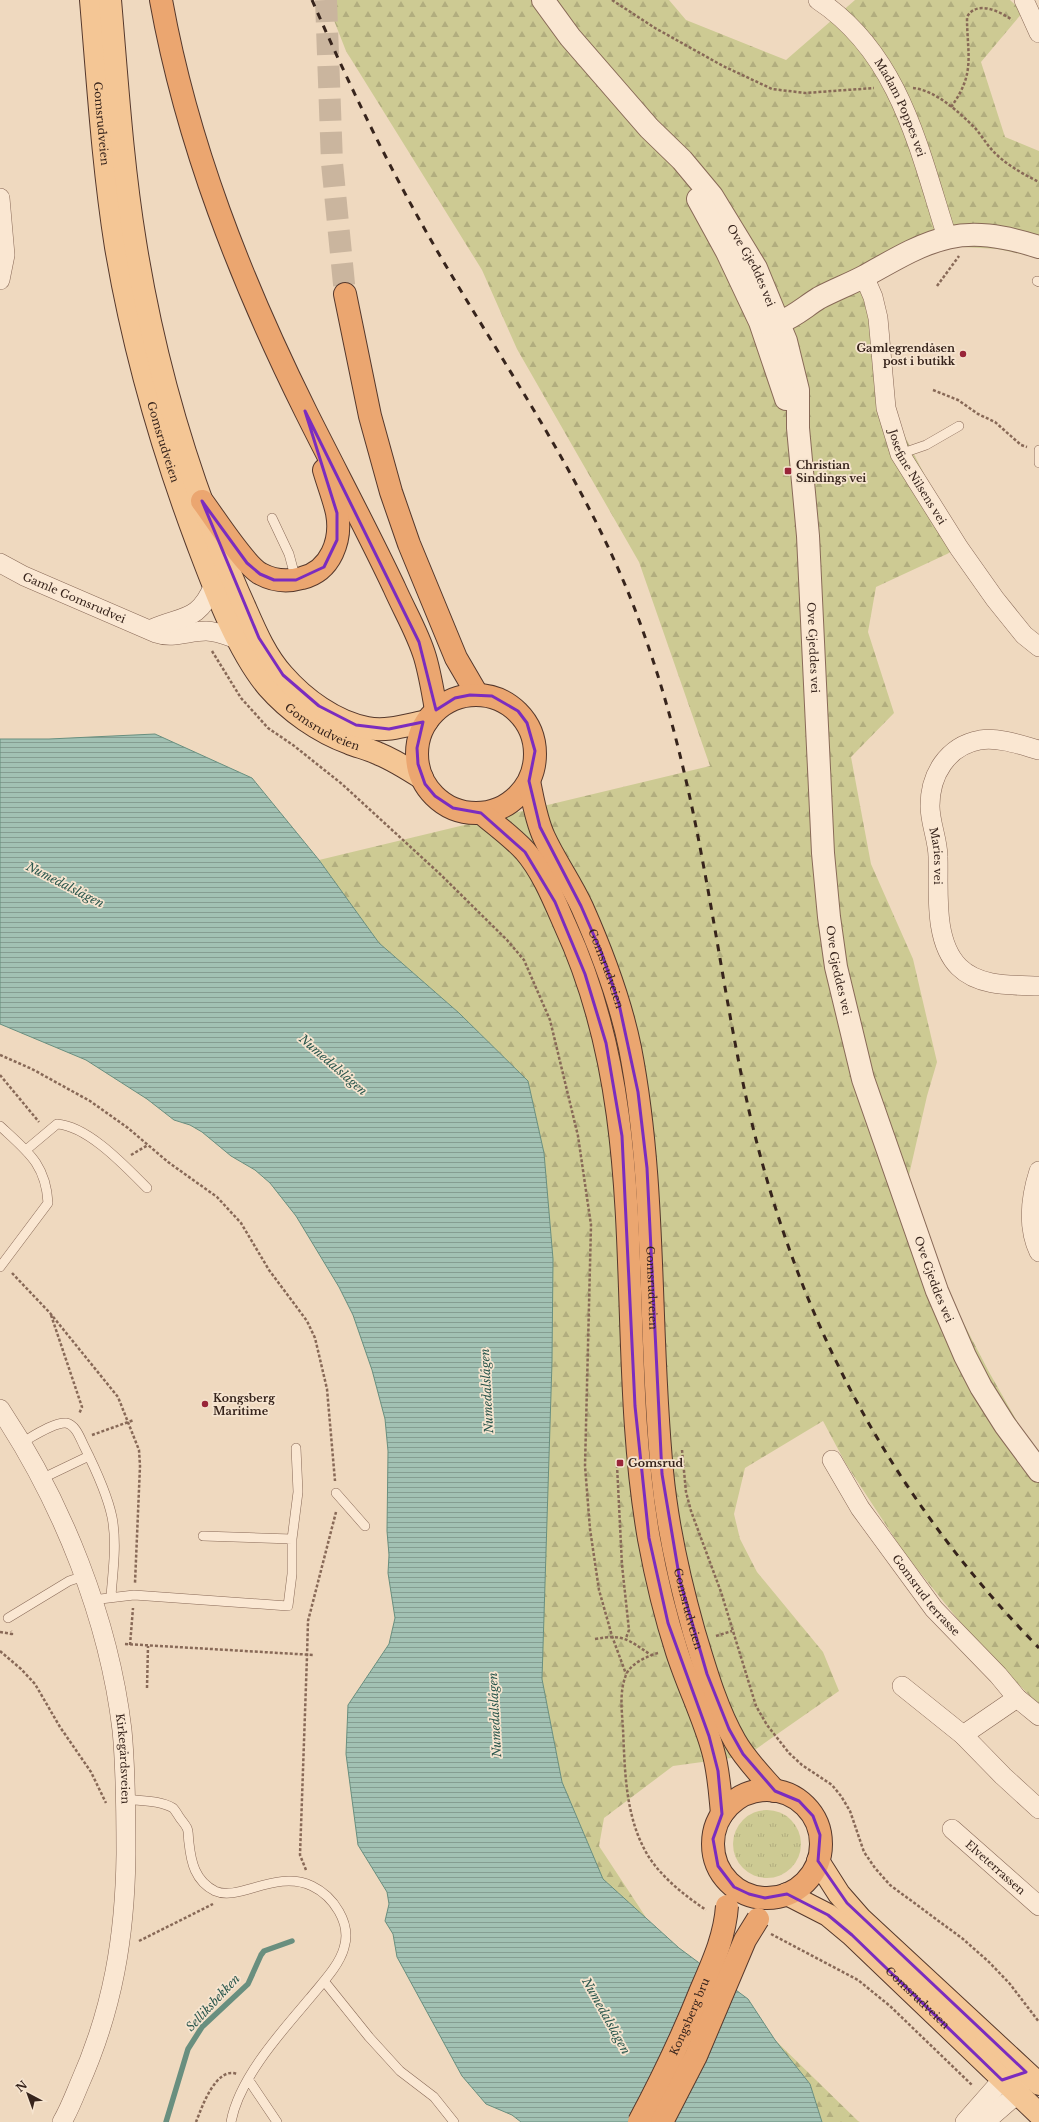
<svg xmlns="http://www.w3.org/2000/svg" width="1039" height="2122" viewBox="0 0 1039 2122" font-family="'Libre Baskerville',serif">
  <defs>
    <pattern id="grass-tufts" width="24" height="20" patternUnits="userSpaceOnUse"><rect width="24" height="20" fill="#cdca93"/><path d="M3 7l-1-3M5 7V3M7 7l1-3M15 17l-1-3M17 17v-4M19 17l1-3" fill="none" stroke="#b1ad7e"/></pattern>
    <pattern id="forest-firs" width="22" height="20" patternUnits="userSpaceOnUse"><rect width="22" height="20" fill="#cdca93"/><path d="M5 1l3.5 6h-7zM16 11l3.5 6h-7z" fill="#b1ad7e"/></pattern>
    <pattern id="water-rules" width="6" height="5" patternUnits="userSpaceOnUse"><rect width="6" height="5" fill="#a2c1b3"/><path d="M0 2.5h6" fill="none" stroke="#859d91"/></pattern>
  </defs>
  <rect width="100%" height="100%" fill="#efd9bf"/>
  <path fill="url(#grass-tufts)" d="M733 1844a34 34 0 1 1 68 0a34 34 0 1 1-68 0Z"/>
  <path fill="url(#forest-firs)" d="M326 0H669L686 20 786 60 855 0H1010L1023 12 981 62 1005 137 1039 151V258L998 249 943 246 866 280 897 421 961 546 947 554 876 587 868 632 894 713 851 757 871 864 913 959 937 1062 927 1096 909 1175 939 1276 989 1372 1039 1460V1705L973 1638 905 1554 846 1464 823 1421 745 1468 734 1514 740 1539 757 1572 823 1652 839 1691 746 1756 673 1766 604 1818 599 1846 647 1919 603 1879 562 1782 542 1679 552 1362 553 1259 544 1153 528 1081 459 1013 379 943 319 860 710 766 639 562 517 349 482 270 346 51Z
    M775 2040 858 2121 860 2122H822L810 2084Z"/>
  <path fill="url(#water-rules)" stroke="#698f7f" d="M155 734 252 778 319 860 379 943 459 1013 528 1081 544 1153 553 1259 552 1362 542 1679 562 1782 603 1879 679 1948 748 1999 775 2040 810 2084 822 2122H521L512 2115 486 2104 462 2076 397 1957 393 1934 385 1921 389 1904 387 1892 358 1845 346 1754 348 1705 389 1644 395 1618 388 1573 389 1555 387 1531 388 1451 385 1419 372 1370 353 1315 339 1287 296 1216 270 1183 255 1170 231 1156 202 1132 190 1125 174 1120 147 1099 86 1060 0 1024V739H49Z"/>
  <g fill="none" stroke-linecap="round" stroke-linejoin="round">
    <path stroke="#698f7f" stroke-width="5.5" d="M166 2122 188 2049 202 2027 248 1984 261 1955 264 1951 292 1941"/>
    <path stroke="#cab59e" stroke-width="22" stroke-dasharray="22 11" stroke-linecap="butt" d="M326 0 332 163 345 294"/>
    <g stroke="#886957" stroke-width="10">
      <path id="service" d="M1037 281 1039 282
        M1039 450V463
        M900 454 926 445 959 426
        M272 518 289 554 296 580
        M0 1126C27 1151 46 1164 48 1203L0 1267
        M26 1150 57 1124C88 1126 125 1166 147 1188
        M21 1443C32 1437 54 1422 66 1423 76 1425 80 1438 84 1446 95 1468 107 1493 112 1517 117 1543 113 1570 111 1596
        M41 1479 89 1456
        M336 1493 365 1526
        M203 1536 292 1539
        M92 1600 134 1595 288 1606 292 1574V1539L298 1492 296 1448
        M8 1618 69 1581 84 1576
        M125 1799C140 1801 160 1800 173 1808 175 1810 178 1815 180 1818 182 1821 185 1824 187 1828 189 1832 188 1838 189 1843 191 1862 195 1881 215 1891 239 1902 276 1869 312 1886 333 1896 352 1923 344 1948 339 1966 322 1983 310 1998 282 2031 239 2078 231 2122
        M324 1981 369 2037 400 2071 434 2097 454 2122
        M248 2079 277 2122"/>
    </g>
    <g stroke="#886957" stroke-width="20">
      <g id="minor">
        <path id="s1" d="M818 0C900 54 919 150 947 237"/>
        <path d="M1024 0 1039 33"/>
        <path d="M0 198 5 255 0 280"/>
        <path id="s2" d="M864 276 873 297 878 318 886 408 900 454 959 548 995 599 1024 635 1039 647"/>
        <path id="s3" d="M0 563 24 576 156 633C173 639 189 631 206 631 217 631 228 636 239 640"/>
        <path d="M152 629C184 615 198 622 214 585"/>
        <path id="s4" d="M1039 750C1021 745 999 737 980 740 947 746 930 775 930 806 930 823 938 840 938 857 939 891 933 941 959 967 979 987 1012 985 1039 986"/>
        <path d="M1039 1171C1031 1196 1027 1227 1039 1252"/>
        <path id="s5" d="M0 1409C62 1502 109 1619 122 1730 126 1771 126 1813 126 1854 125 1937 113 2009 79 2085 74 2097 69 2110 62 2122"/>
        <path id="s6" d="M832 1460 860 1508 934 1609 998 1675 1017 1698 1039 1716"/>
        <path d="M902 1686 963 1735 1017 1698"/>
        <path d="M963 1735 1003 1776 1039 1809"/>
        <path id="s7" d="M952 1829 1039 1906"/>
        <path d="M965 2122 1002 2080 1017 2075"/>
        <path d="M985 2122 1017 2094 1023 2079"/>
      </g>
    </g>
    <g stroke="#886957" stroke-width="24">
      <g id="tertiary">
        <path id="s8" d="M543 0 570 37 649 128 682 160 712 196 756 268 786 341 798 390V428L808 536 823 853 829 917 836 967 863 1079 937 1291 965 1356 981 1387 1005 1425 1039 1471"/>
        <path d="M698 199 727 252 760 322 786 399"/>
        <path d="M765 323C770 323 776 324 780 322 794 317 806 306 819 298 834 290 850 284 865 276 934 237 960 222 1039 247"/>
      </g>
    </g>
    <g stroke="#55382c" stroke-width="24">
      <g id="primary">
        <path id="s9" d="M91 0C98 82 103 165 116 247 133 347 161 446 197 542 214 587 237 650 268 687 289 711 319 732 349 743 359 747 369 749 379 754 394 760 408 769 422 778"/>
        <path d="M110 0C117 81 122 162 135 242 154 361 189 481 238 592 251 620 262 652 283 675 304 699 335 722 367 728 387 732 407 725 427 721"/>
        <path d="M818 1861 839 1894 860 1918 1039 2084"/>
        <path id="s10" d="M787 1894 828 1915 852 1935 1039 2114"/>
      </g>
    </g>
    <g stroke="#55382c" stroke-width="24">
      <g id="trunk">
        <path d="M161 0C187 144 241 281 306 412 335 470 366 528 394 587 404 610 418 633 425 657 430 674 433 692 436 710"/>
        <path d="M345 294 370 416 391 492 409 544 456 658 477 694"/>
        <path d="M202 501C215 518 245 566 261 574 274 581 288 582 302 578 331 571 342 540 337 513 334 499 328 484 324 470"/>
        <circle cx="476" cy="754" r="59"/>
        <path id="s11" d="M529 781C533 800 536 820 544 837 555 861 571 883 582 907 602 952 620 999 630 1048 657 1187 648 1330 662 1471 667 1525 679 1579 694 1632 705 1668 716 1708 735 1741 745 1759 761 1775 775 1791"/>
        <path d="M481 813C496 825 512 837 525 851 543 872 554 900 565 925 656 1122 613 1333 649 1539 656 1577 665 1615 677 1652 688 1686 704 1718 713 1751 719 1772 720 1793 722 1814"/>
        <circle cx="767" cy="1844" r="54"/>
      </g>
    </g>
    <path stroke="#886957" stroke-width="2.5" stroke-dasharray="3 2" stroke-linecap="butt" d="M612 0 655 28 723 66 772 89 805 93 874 88
      M913 88C935 90 959 112 974 127 981 134 986 144 993 151 1005 164 1023 174 1039 182
      M951 107C976 73 967 55 967 17 976 0 1000 11 1012 20
      M937 286 959 256
      M933 390 958 400 978 414 995 422 1021 445 1027 447
      M212 651 241 698 268 728 293 745 342 784 440 874 507 940 524 960 550 1020 578 1136 591 1225 585 1466 590 1529 599 1590 612 1636 626 1674
      M0 1055 32 1069 90 1101 128 1128 168 1162 217 1197 241 1223 269 1270 307 1321 315 1338 327 1389 335 1481
      M0 1075 39 1122
      M131 1155 148 1145
      M12 1273 50 1313 118 1397 139 1450 140 1466 135 1583
      M51 1315 82 1407 79 1414
      M92 1435 134 1420
      M682 1450 686 1492 691 1511 721 1592 756 1706 767 1725 789 1753 802 1765 832 1785 841 1796 850 1811 864 1852 875 1868 890 1885 963 1939 989 1962 1010 1984 1039 2022
      M617 1465 622 1565 629 1630 626 1638
      M0 1632 12 1634 11 1631
      M716 1636 732 1631
      M595 1639C624 1634 627 1639 651 1655
      M125 1644 314 1655
      M130 1645 133 1608
      M0 1651 21 1669 35 1684 60 1727 91 1772 106 1803
      M658 1653C647 1656 630 1664 626 1675 619 1692 622 1712 623 1729 625 1771 625 1816 647 1854 661 1877 684 1895 706 1910
      M147 1688 148 1646
      M306 1870 300 1855 307 1656 308 1621 336 1512
      M771 1934 858 1980 890 2006 973 2086
      M139 1941 213 1904
      M196 2122C202 2107 216 2066 237 2074"/>
    <use href="#service" stroke="#fae7d2" stroke-width="9"/>
    <use href="#minor" stroke="#fae7d2" stroke-width="19"/>
    <use href="#tertiary" stroke="#fae7d2" stroke-width="22"/>
    <use href="#primary" stroke="#f4c695" stroke-width="22"/>
    <use href="#trunk" stroke="#eba670" stroke-width="22"/>
    <path stroke="#37241c" stroke-width="3" stroke-dasharray="7 7" stroke-linecap="butt" d="M312 0C350 87 391 172 439 254 507 370 585 481 634 607 666 690 687 776 703 863 719 947 731 1032 750 1115 799 1323 890 1495 1039 1648"/>
    <g stroke="#55382c" stroke-width="24" stroke-linecap="butt">
      <g id="trunk-bridge">
        <path id="s12" d="M639 2122C662 2079 683 2035 701 1990 713 1962 725 1936 727 1906"/>
        <path d="M662 2122 696 2056 745 1940 758 1919"/>
      </g>
    </g>
    <use href="#trunk-bridge" stroke="#eba670" stroke-width="22"/>
  </g>
  <path fill="none" stroke="#7b2cbf" stroke-width="3" stroke-linejoin="round" d="M305 411 419 642 436 710 455 698 470 695 492 696 518 711 527 723 535 751 529 781 540 827 581 906 602 954 619 1004 638 1092 647 1168 662 1474 680 1581 707 1674 729 1729 743 1754 775 1791 799 1801 813 1816 820 1835 818 1861 847 1903 1026 2072 1002 2080 852 1935 828 1915 787 1894 765 1898 749 1894 734 1887 718 1866 713 1839 722 1814 718 1771 709 1736 668 1623 649 1538 635 1406 622 1136 606 1043 585 974 555 902 525 852 481 813 453 808 435 796 425 784 418 764 417 748 423 722 389 729 356 725 319 706 283 675 259 638 202 501 247 563 260 574 274 580H296L324 567 337 540V513Z"/>
  <g fill="#992539" stroke="#f6e4cf" stroke-width="1.5">
    <circle cx="963" cy="354" r="4"/>
    <rect x="784" y="467" width="8" height="8" rx="2"/>
    <circle cx="205" cy="1404" r="4"/>
    <rect x="616" y="1459" width="8" height="8" rx="2"/>
  </g>
  <g text-anchor="middle" stroke-width="3.5" stroke-linejoin="round" paint-order="stroke">
    <g font-size="11" fill="#37241c" stroke="#f6e4cf">
      <text dy="4" stroke="none"><textPath href="#s1" startOffset="138">Madam Poppes vei</textPath></text>
      <text dy="4" stroke="none"><textPath href="#s9" startOffset="124">Gomsrudveien</textPath></text>
      <text dy="4" stroke="none"><textPath href="#s8" startOffset="339">Ove Gjeddes vei</textPath></text>
      <text dy="4" stroke="none"><textPath href="#s9" startOffset="449">Gomsrudveien</textPath></text>
      <text dy="4" stroke="none"><textPath href="#s2" startOffset="211">Josefine Nilsens vei</textPath></text>
      <text dy="4" stroke="none"><textPath href="#s3" startOffset="82">Gamle Gomsrudvei</textPath></text>
      <text dy="4" stroke="none"><textPath href="#s8" startOffset="731">Ove Gjeddes vei</textPath></text>
      <text dy="4" stroke="none"><textPath href="#s9" startOffset="785">Gomsrudveien</textPath></text>
      <text dy="4" stroke="none"><textPath href="#s4" startOffset="201">Maries vei</textPath></text>
      <text dy="4" stroke="none"><textPath href="#s11" startOffset="204">Gomsrudveien</textPath></text>
      <text dy="4" stroke="none"><textPath href="#s8" startOffset="1055">Ove Gjeddes vei</textPath></text>
      <text dy="4" stroke="none"><textPath href="#s8" startOffset="1379">Ove Gjeddes vei</textPath></text>
      <text dy="4" stroke="none"><textPath href="#s11" startOffset="528">Gomsrudveien</textPath></text>
      <text dy="4" stroke="none"><textPath href="#s6" startOffset="165">Gomsrud terrasse</textPath></text>
      <text dy="4" stroke="none"><textPath href="#s11" startOffset="852">Gomsrudveien</textPath></text>
      <text dy="4" stroke="none"><textPath href="#s5" startOffset="375">Kirkegårdsveien</textPath></text>
      <text dy="4" stroke="none"><textPath href="#s7" startOffset="58">Elveterrassen</textPath></text>
      <text dy="4" stroke="none"><textPath href="#s10" startOffset="168">Gomsrudveien</textPath></text>
      <text dy="4" stroke="none"><textPath href="#s12" startOffset="117">Kongsberg bru</textPath></text>
    </g>
    <g font-size="11" font-weight="bold" fill="#37241c" stroke="#f6e4cf" text-anchor="start">
      <text x="955" y="352" text-anchor="end">Gamlegrendåsen<tspan x="955" dy="13">post i butikk</tspan></text>
      <text x="796" y="469">Christian<tspan x="796" dy="13">Sindings vei</tspan></text>
      <text x="213" y="1402">Kongsberg<tspan x="213" dy="13">Maritime</tspan></text>
      <text x="628" y="1467">Gomsrud</text>
    </g>
    <g font-size="12" font-style="italic" fill="#2b574d" stroke="#f6e4cf">
      <text transform="translate(65 885) rotate(27)" y="4">Numedalslågen</text>
      <text transform="translate(333 1065) rotate(41)" y="4">Numedalslågen</text>
      <text transform="translate(487 1391) rotate(-93)" y="4">Numedalslågen</text>
      <text transform="translate(495 1715) rotate(-93)" y="4">Numedalslågen</text>
      <text transform="translate(213 2003) rotate(-47)" y="4">Selliksbekken</text>
      <text transform="translate(606 2016) rotate(61)" y="4">Numedalslågen</text>
    </g>
  </g>
  <g transform="translate(28 2094) rotate(319)" stroke="#f6e4cf" stroke-width="3" paint-order="stroke">
  <path d="M0-3L7 15L0 10L-7 15Z" fill="#37241c"/>
  <text y="-6" font-size="11" font-weight="bold" text-anchor="middle" fill="#37241c">N</text>
  </g>
</svg>
